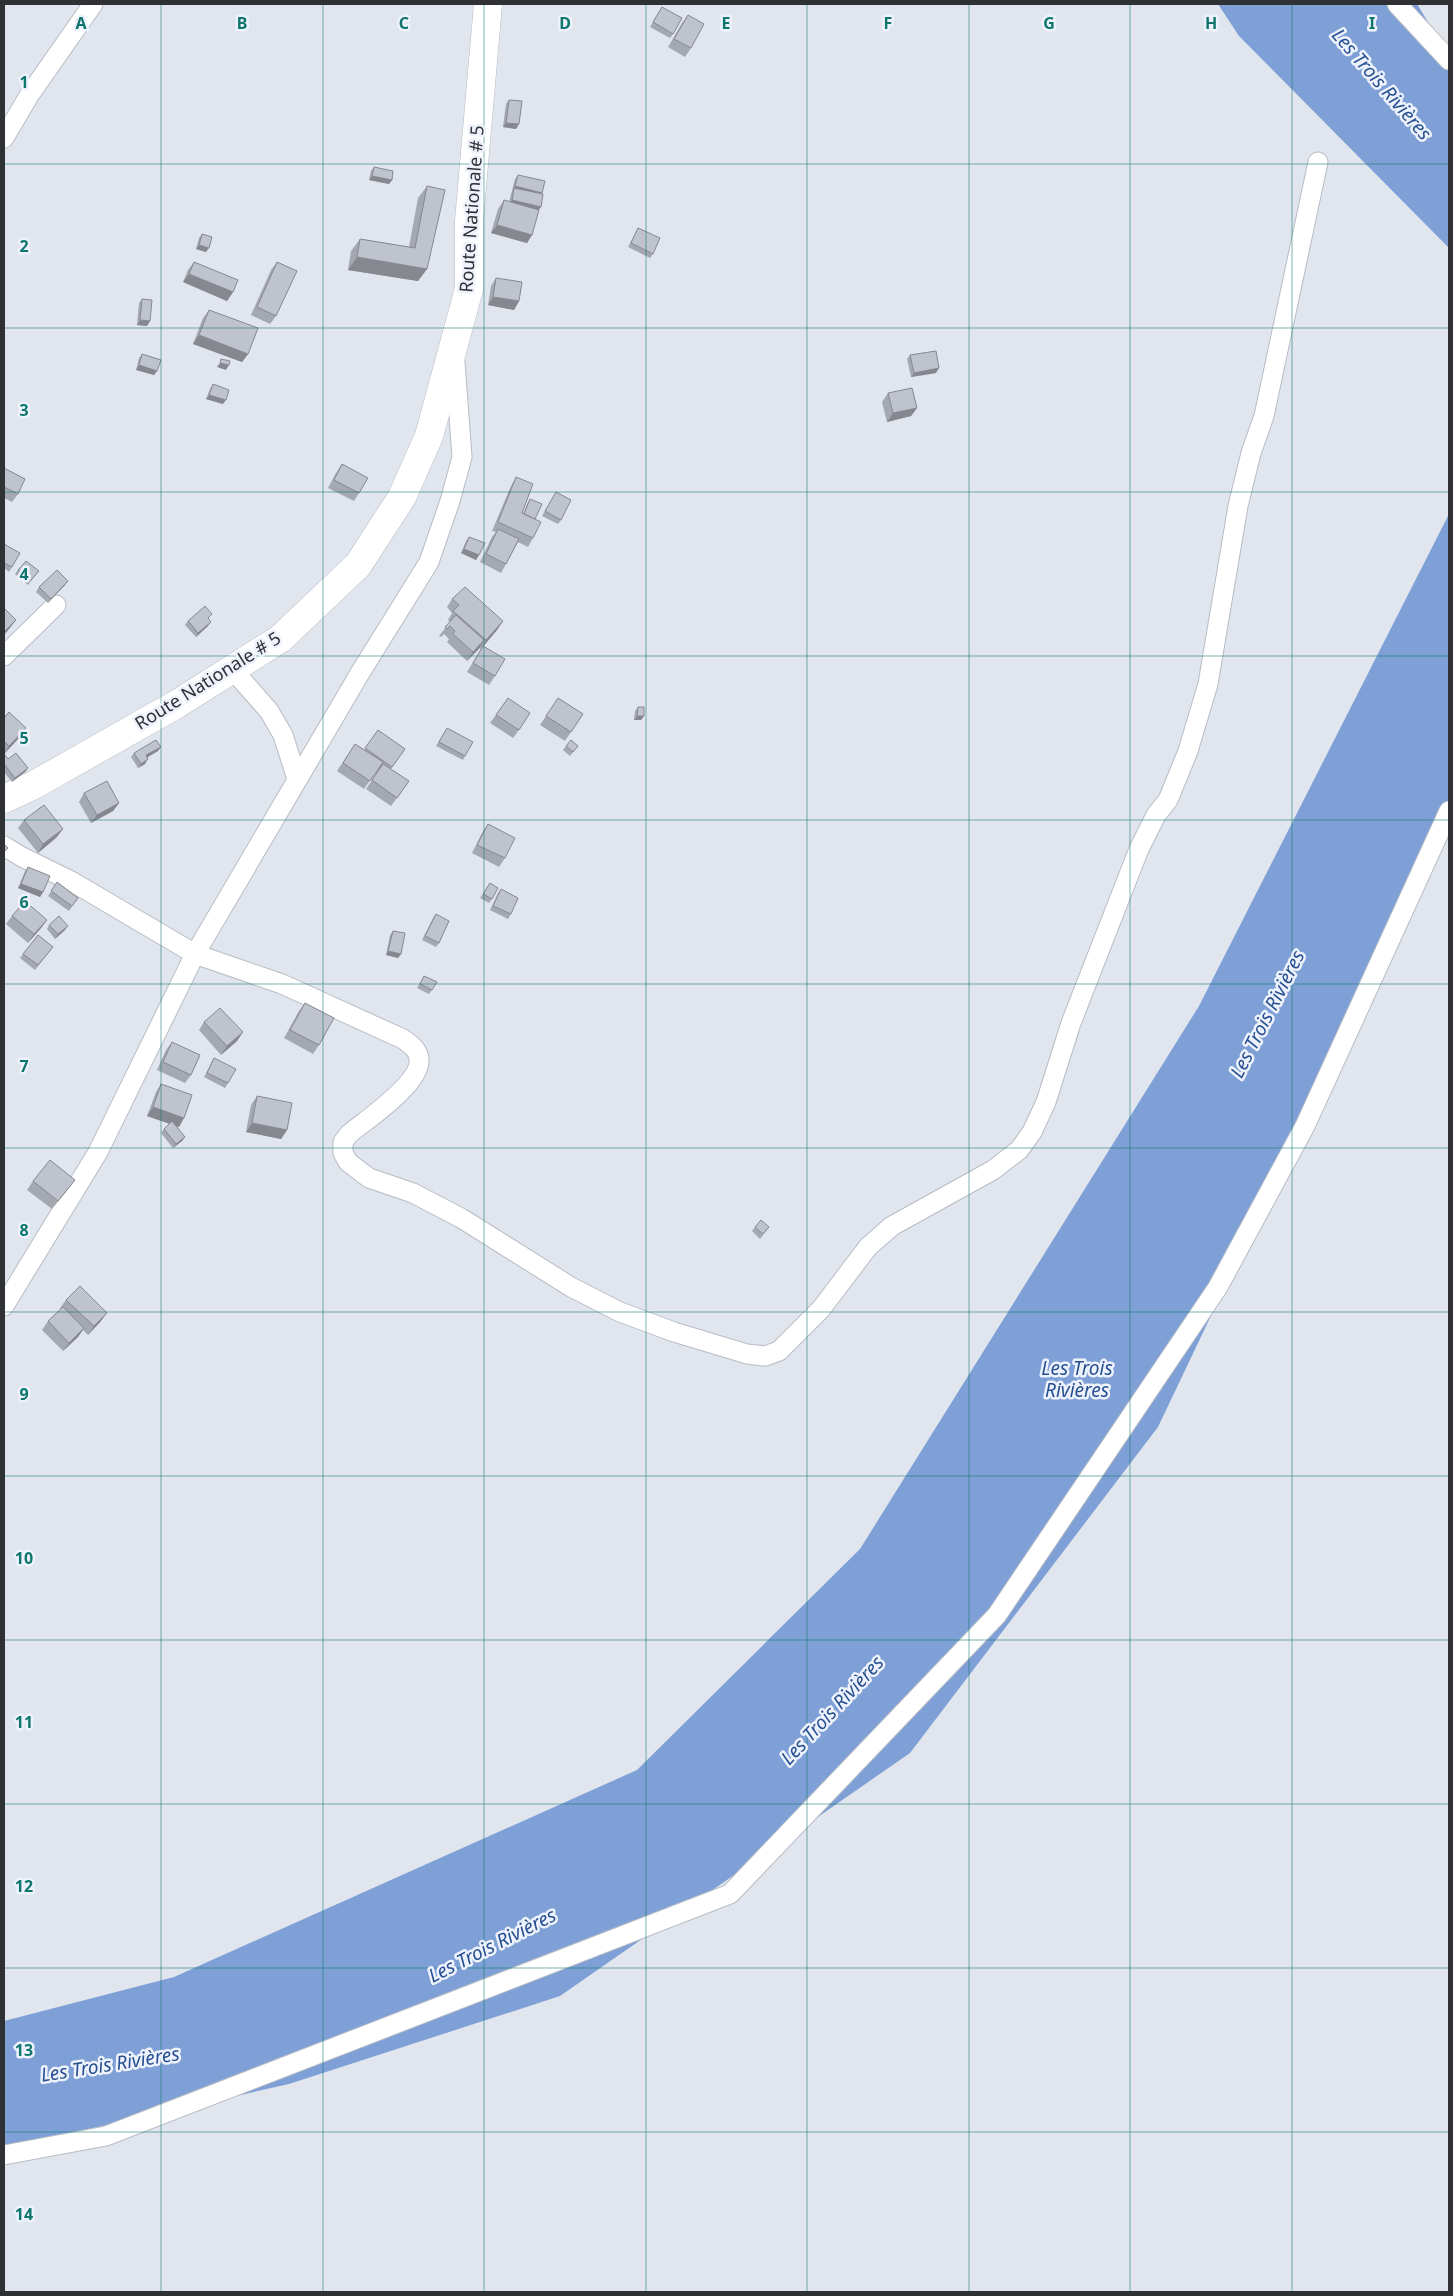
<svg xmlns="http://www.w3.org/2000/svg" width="1453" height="2296" viewBox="0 0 1453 2296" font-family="'Noto Sans',sans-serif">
  <rect width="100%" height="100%" fill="#e0e5ee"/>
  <path fill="#7ea0d6" d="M1218 4H1417L1449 57V248L1239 36Z
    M1449 514V816L1158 1427 910 1753 560 1996 289 2084 4 2148V2021L174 1977 637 1770 860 1549 1199 1006Z"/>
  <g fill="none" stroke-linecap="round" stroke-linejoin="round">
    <g stroke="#b7bcc5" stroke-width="21">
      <path id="street" d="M1397 4 1449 60
        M4 138 30 94 93 4
        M4 656 56 605
        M232 669 269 711 283 735 297 779
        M4 846 22 857 71 881 195 954 282 984 403 1039C410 1044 418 1049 419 1059 422 1083 366 1120 349 1134L343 1142V1153L348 1162 369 1178 413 1193 461 1218 571 1287 620 1312 674 1332 747 1354 765 1356 779 1351 821 1309 868 1247 892 1226 993 1170 1019 1150 1032 1132 1046 1102 1071 1023 1139 849 1156 815 1168 800 1188 751 1208 684 1238 506 1251 453 1264 416 1318 162
        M4 1306 98 1152 195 954 360 673 429 562 450 501 462 457 455 362
        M4 2155 106 2136 730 1894 997 1615 1218 1287 1305 1126 1449 811"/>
    </g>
    <g stroke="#b7bcc5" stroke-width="29">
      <path id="primary" d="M4 799 34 785 177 704 280 639 358 565 402 497 429 436 469 289V221L488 4"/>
    </g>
    <use href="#street" stroke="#fff" stroke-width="19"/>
    <use href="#primary" stroke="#fff" stroke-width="28"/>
  </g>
  <path fill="#a4a8b0" d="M662 7 673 34 670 38 650 27Z
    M688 15 691 48 685 57 668 47 682 23Z
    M509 100 519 124 516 129 503 127 506 104Z
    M374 167 392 180 389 184 369 180 371 171Z
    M518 175 542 193 532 235 527 243 491 233 498 209 504 200 509 202 515 179Z
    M427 186V269L418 281 348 270 351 251 360 239 409 247 418 198Z
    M638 228 653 254 650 258 628 247Z
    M202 234 206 252 196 249 199 238Z
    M194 262 233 292 227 301 183 282 188 270Z
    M277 262 276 316 270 324 251 315 271 270Z
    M496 278 519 301 514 310 488 305 491 286Z
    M142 299 150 321 147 326 137 325 139 303Z
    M209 310 248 354 242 362 193 344 203 318Z
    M142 354 157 371 154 375 136 370 139 358Z
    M910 355 936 373 911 377 907 359Z
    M213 384 223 404 206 399 210 389Z
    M888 393 917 408 911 416 887 422 882 402Z
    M342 464 359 493 354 501 328 488 336 473Z
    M4 468 18 494 12 502 4 498Z
    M516 477 522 513 523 514 527 504 530 499 535 519 533 538 528 547 518 542 506 564 501 573 480 562 492 537 496 532 492 531 511 486Z
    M556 492 561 520 558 524 542 516Z
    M469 537 479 555 476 560 461 553 466 541Z
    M4 544 12 567 9 572 4 568Z
    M18 570 39 571 28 585 15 574Z
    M65 585 48 603 36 592 39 587Z
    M452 599 503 621 497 630 481 649 479 648 467 661 447 642 449 639 444 634 441 637 439 636 450 622 448 620 452 613 447 607Z
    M208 619V626L196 637 185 625 188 621Z
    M483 646 495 676 489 685 467 672Z
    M508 698 519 730 513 738 490 723Z
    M558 698 583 714 565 741 540 725Z
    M638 707 644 716 641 720H634L635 711Z
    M4 718 20 737 4 754Z
    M447 728 465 756 463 760 436 746Z
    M378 730 405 749 391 769 409 781 391 806 366 789 379 770 378 769 364 789 337 771 355 744 364 750Z
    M566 746H578L570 756 563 750Z
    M158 751 147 757 145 764 138 768 131 757 134 753Z
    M4 755 8 759 28 768 25 772 12 782 4 772Z
    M84 793 119 803 113 811 91 823 79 802Z
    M24 820 57 837 38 853 18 828Z
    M488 824 505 858 499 867 472 853 482 833Z
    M28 867 43 892 40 897 18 888 25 871Z
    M57 882 78 898 69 911 48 896Z
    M490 883 492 899 489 903 480 898Z
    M501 889 511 914 508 919 490 910 498 893Z
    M436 914 439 943 436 947 422 940 433 918Z
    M12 916 47 920 41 928 28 943 6 924Z
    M49 925 65 930 55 939 47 929Z
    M393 931 401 954 398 958 386 955 390 935Z
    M53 947 35 970 20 958 23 954Z
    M424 976 432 990 429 994 417 988Z
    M305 1003 319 1045 313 1054 284 1038 299 1011Z
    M204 1022 243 1032 237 1041 221 1055 199 1030Z
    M172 1042 191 1075 185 1083 157 1070 166 1050Z
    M214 1058 228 1083 225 1088 204 1077Z
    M161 1084 179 1127 176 1126 185 1137 182 1141 173 1148 161 1133 164 1129 170 1124 147 1116 156 1092Z
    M257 1096 287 1130 281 1139 246 1132 251 1105Z
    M33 1181 69 1188 52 1209 27 1190Z
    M755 1227H769L760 1239 752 1231Z
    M66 1300 101 1321 88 1335 83 1330 78 1337 63 1351 42 1330 48 1321 61 1309 60 1308Z"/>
  <path fill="#868890" d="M506 123 519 124 516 129 503 127Z
    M372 176 392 180 389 184 369 180Z
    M515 186 542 193 539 197 514 188Z
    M512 200 541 207 538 211 509 204Z
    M497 225 532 235 527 243 491 233Z
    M199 245 209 248 206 252 196 249Z
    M357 257 427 269 418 281 348 270Z
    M189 274 233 292 227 301 183 282Z
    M493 297 519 301 514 310 488 305Z
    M140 320 150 321 147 326 137 325Z
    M199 335 248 354 242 362 193 344Z
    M220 363 229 365 226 370 217 367Z
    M139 365 157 371 154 375 136 370Z
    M939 368 936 373 911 377 914 373Z
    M209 395 226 400 223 404 206 399Z
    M917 408 911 416 887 422 893 413Z
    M464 549 479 555 476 560 461 553Z
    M68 581 65 585 48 603 51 599Z
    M16 620 10 628 4 635V632Z
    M503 621 497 630 481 649 486 640Z
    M211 622 208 626 196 637 198 633Z
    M484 640 479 649 467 661 473 652Z
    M637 716H644L641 720H634Z
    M26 728 20 737 4 754 9 746Z
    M161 747 158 751 143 760 146 755Z
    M148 759 145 764 138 768 141 764Z
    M28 768 25 772 12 782 15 778Z
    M119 803 113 811 91 823 97 815Z
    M63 829 57 837 38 853 43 844Z
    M21 884 43 892 40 897 18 888Z
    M47 920 41 928 28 943 34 934Z
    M68 926 65 930 55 939 58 934Z
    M388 951 401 954 398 958 386 955Z
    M243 1032 237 1041 221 1055 227 1046Z
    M153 1107 184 1118 179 1127 147 1116Z
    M252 1123 287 1130 281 1139 246 1132Z
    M185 1137 182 1141 173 1148 176 1144Z
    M107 1313 101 1321 88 1335 94 1326Z
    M84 1328 78 1337 63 1351 69 1343Z"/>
  <path fill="#bfc3cd" stroke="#868890" d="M662 7 682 18 673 34 653 22Z
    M688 15 704 24 691 48 674 39Z
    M509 100 522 101 519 124 506 123Z
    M374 167 393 171 392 180 372 176Z
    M518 175 545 181 542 193 515 186Z
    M427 186 445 190 427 269 357 257 360 239 415 248Z
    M514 188 543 194 541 207 512 200Z
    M504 200 539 210 532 235 497 225Z
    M638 228 660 238 653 254 631 243Z
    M202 234 212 237 209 248 199 245Z
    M194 262 238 280 233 292 189 274Z
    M277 262 297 271 276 316 257 307Z
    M496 278 522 282 519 301 493 297Z
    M142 299 152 300 150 321 140 320Z
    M209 310 258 328 248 354 199 335Z
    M936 351 939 368 914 373 910 355Z
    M142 354 161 360 157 371 139 365Z
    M221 359 230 361 229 365 220 363Z
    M213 384 229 390 226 400 209 395Z
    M912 388 917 408 893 413 888 393Z
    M342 464 368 478 359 493 334 480Z
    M4 468 25 479 18 494 4 487Z
    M516 477 533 484 522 513 541 522 533 538 498 522Z
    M556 492 571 500 561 520 545 511Z
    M530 499 542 504 535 519 524 514Z
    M498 529 519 539 506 564 486 554Z
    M469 537 485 543 479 555 464 549Z
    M4 544 20 553 12 567 4 563Z
    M26 561 39 571 31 580 18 570Z
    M57 570 68 581 51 599 39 587Z
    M465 587 503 621 486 640 453 611 459 605 452 599Z
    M205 606 212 614 208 618 211 622 198 633 188 621Z
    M4 608 16 620 4 632Z
    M456 615 484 640 473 652 453 634 455 631 450 626 447 629 445 627Z
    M483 646 505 659 495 676 473 663Z
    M508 698 530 713 519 730 496 715Z
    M558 698 583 714 571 732 546 716Z
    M638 707H644V716H637Z
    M9 712 26 728 9 746 4 741V718Z
    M447 728 473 742 465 756 439 742Z
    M378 730 405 749 392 767 365 748Z
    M156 740 161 747 146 755 148 759 141 764 134 753Z
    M571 740 578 746 573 752 566 746Z
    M355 744 383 762 370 781 343 763Z
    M16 753 28 768 15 778 4 764V754L8 759Z
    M383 764 409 781 397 798 372 780Z
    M107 781 119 803 97 815 84 793Z
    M44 805 63 829 43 844 24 820Z
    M488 824 515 838 505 858 477 845Z
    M4 844 8 848 4 852Z
    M28 867 50 876 43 892 21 884Z
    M57 882 78 898 72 906 51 891Z
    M490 883 498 888 492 899 483 894Z
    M501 889 518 898 511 914 493 906Z
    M25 901 47 920 34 934 12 916Z
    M436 914 449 921 439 943 425 936Z
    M59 916 68 926 58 934 49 925Z
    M393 931 405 933 401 954 388 951Z
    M38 935 53 947 38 965 23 954Z
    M424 976 437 982 432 990 420 984Z
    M305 1003 334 1018 319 1045 290 1030Z
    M220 1008 243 1032 227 1046 204 1022Z
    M172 1042 200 1055 191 1075 163 1062Z
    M214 1058 236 1069 228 1083 207 1073Z
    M161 1084 192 1095 184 1118 153 1107Z
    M257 1096 292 1103 287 1130 252 1123Z
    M172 1121 185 1137 176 1144 164 1129Z
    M50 1160 75 1180 58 1201 33 1181Z
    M761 1220 769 1227 763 1234 755 1227Z
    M80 1286 107 1313 94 1326 66 1300Z
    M63 1307 84 1328 69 1343 48 1321Z"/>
  <path fill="none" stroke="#0f766e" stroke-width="1" stroke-opacity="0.55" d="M161 4V2292M323 4V2292M484 4V2292M646 4V2292M807 4V2292M969 4V2292M1130 4V2292M1292 4V2292M4 164H1449M4 328H1449M4 492H1449M4 656H1449M4 820H1449M4 984H1449M4 1148H1449M4 1312H1449M4 1476H1449M4 1640H1449M4 1804H1449M4 1968H1449M4 2132H1449"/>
  <g text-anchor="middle" stroke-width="5" stroke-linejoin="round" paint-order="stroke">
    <g font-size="18" fill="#303135" stroke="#eef2fc">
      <text transform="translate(472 209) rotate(-86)" y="6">Route Nationale # 5</text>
      <text transform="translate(208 681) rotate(-32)" y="6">Route Nationale # 5</text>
    </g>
    <g font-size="19" font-style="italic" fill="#265091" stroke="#eef2fc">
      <text transform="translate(1382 84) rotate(49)" y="7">Les Trois Rivières</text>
      <text transform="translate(1267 1014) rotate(-63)" y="7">Les Trois Rivières</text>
      <text x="1077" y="1375">Les Trois<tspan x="1077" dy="22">Rivières</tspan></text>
      <text transform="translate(832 1710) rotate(-47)" y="7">Les Trois Rivières</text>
      <text transform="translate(492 1945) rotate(-27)" y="7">Les Trois Rivières</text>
      <text transform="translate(110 2064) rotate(-9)" y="7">Les Trois Rivières</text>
    </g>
  </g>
  <g font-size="16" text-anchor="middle" font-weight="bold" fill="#0f766e" stroke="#eef2fc" stroke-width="5" stroke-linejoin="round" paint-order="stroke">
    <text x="81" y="29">A</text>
    <text x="242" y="29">B</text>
    <text x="404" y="29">C</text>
    <text x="565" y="29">D</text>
    <text x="726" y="29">E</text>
    <text x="888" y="29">F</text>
    <text x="1049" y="29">G</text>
    <text x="1211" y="29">H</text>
    <text x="1372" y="29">I</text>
    <text x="24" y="88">1</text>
    <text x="24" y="252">2</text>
    <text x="24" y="416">3</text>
    <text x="24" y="580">4</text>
    <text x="24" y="744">5</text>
    <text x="24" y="908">6</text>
    <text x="24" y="1072">7</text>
    <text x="24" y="1236">8</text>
    <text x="24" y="1400">9</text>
    <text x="24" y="1564">10</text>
    <text x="24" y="1728">11</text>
    <text x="24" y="1892">12</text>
    <text x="24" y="2056">13</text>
    <text x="24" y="2220">14</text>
  </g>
  <rect width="1453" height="2296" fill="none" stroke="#303135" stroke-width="10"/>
</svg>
